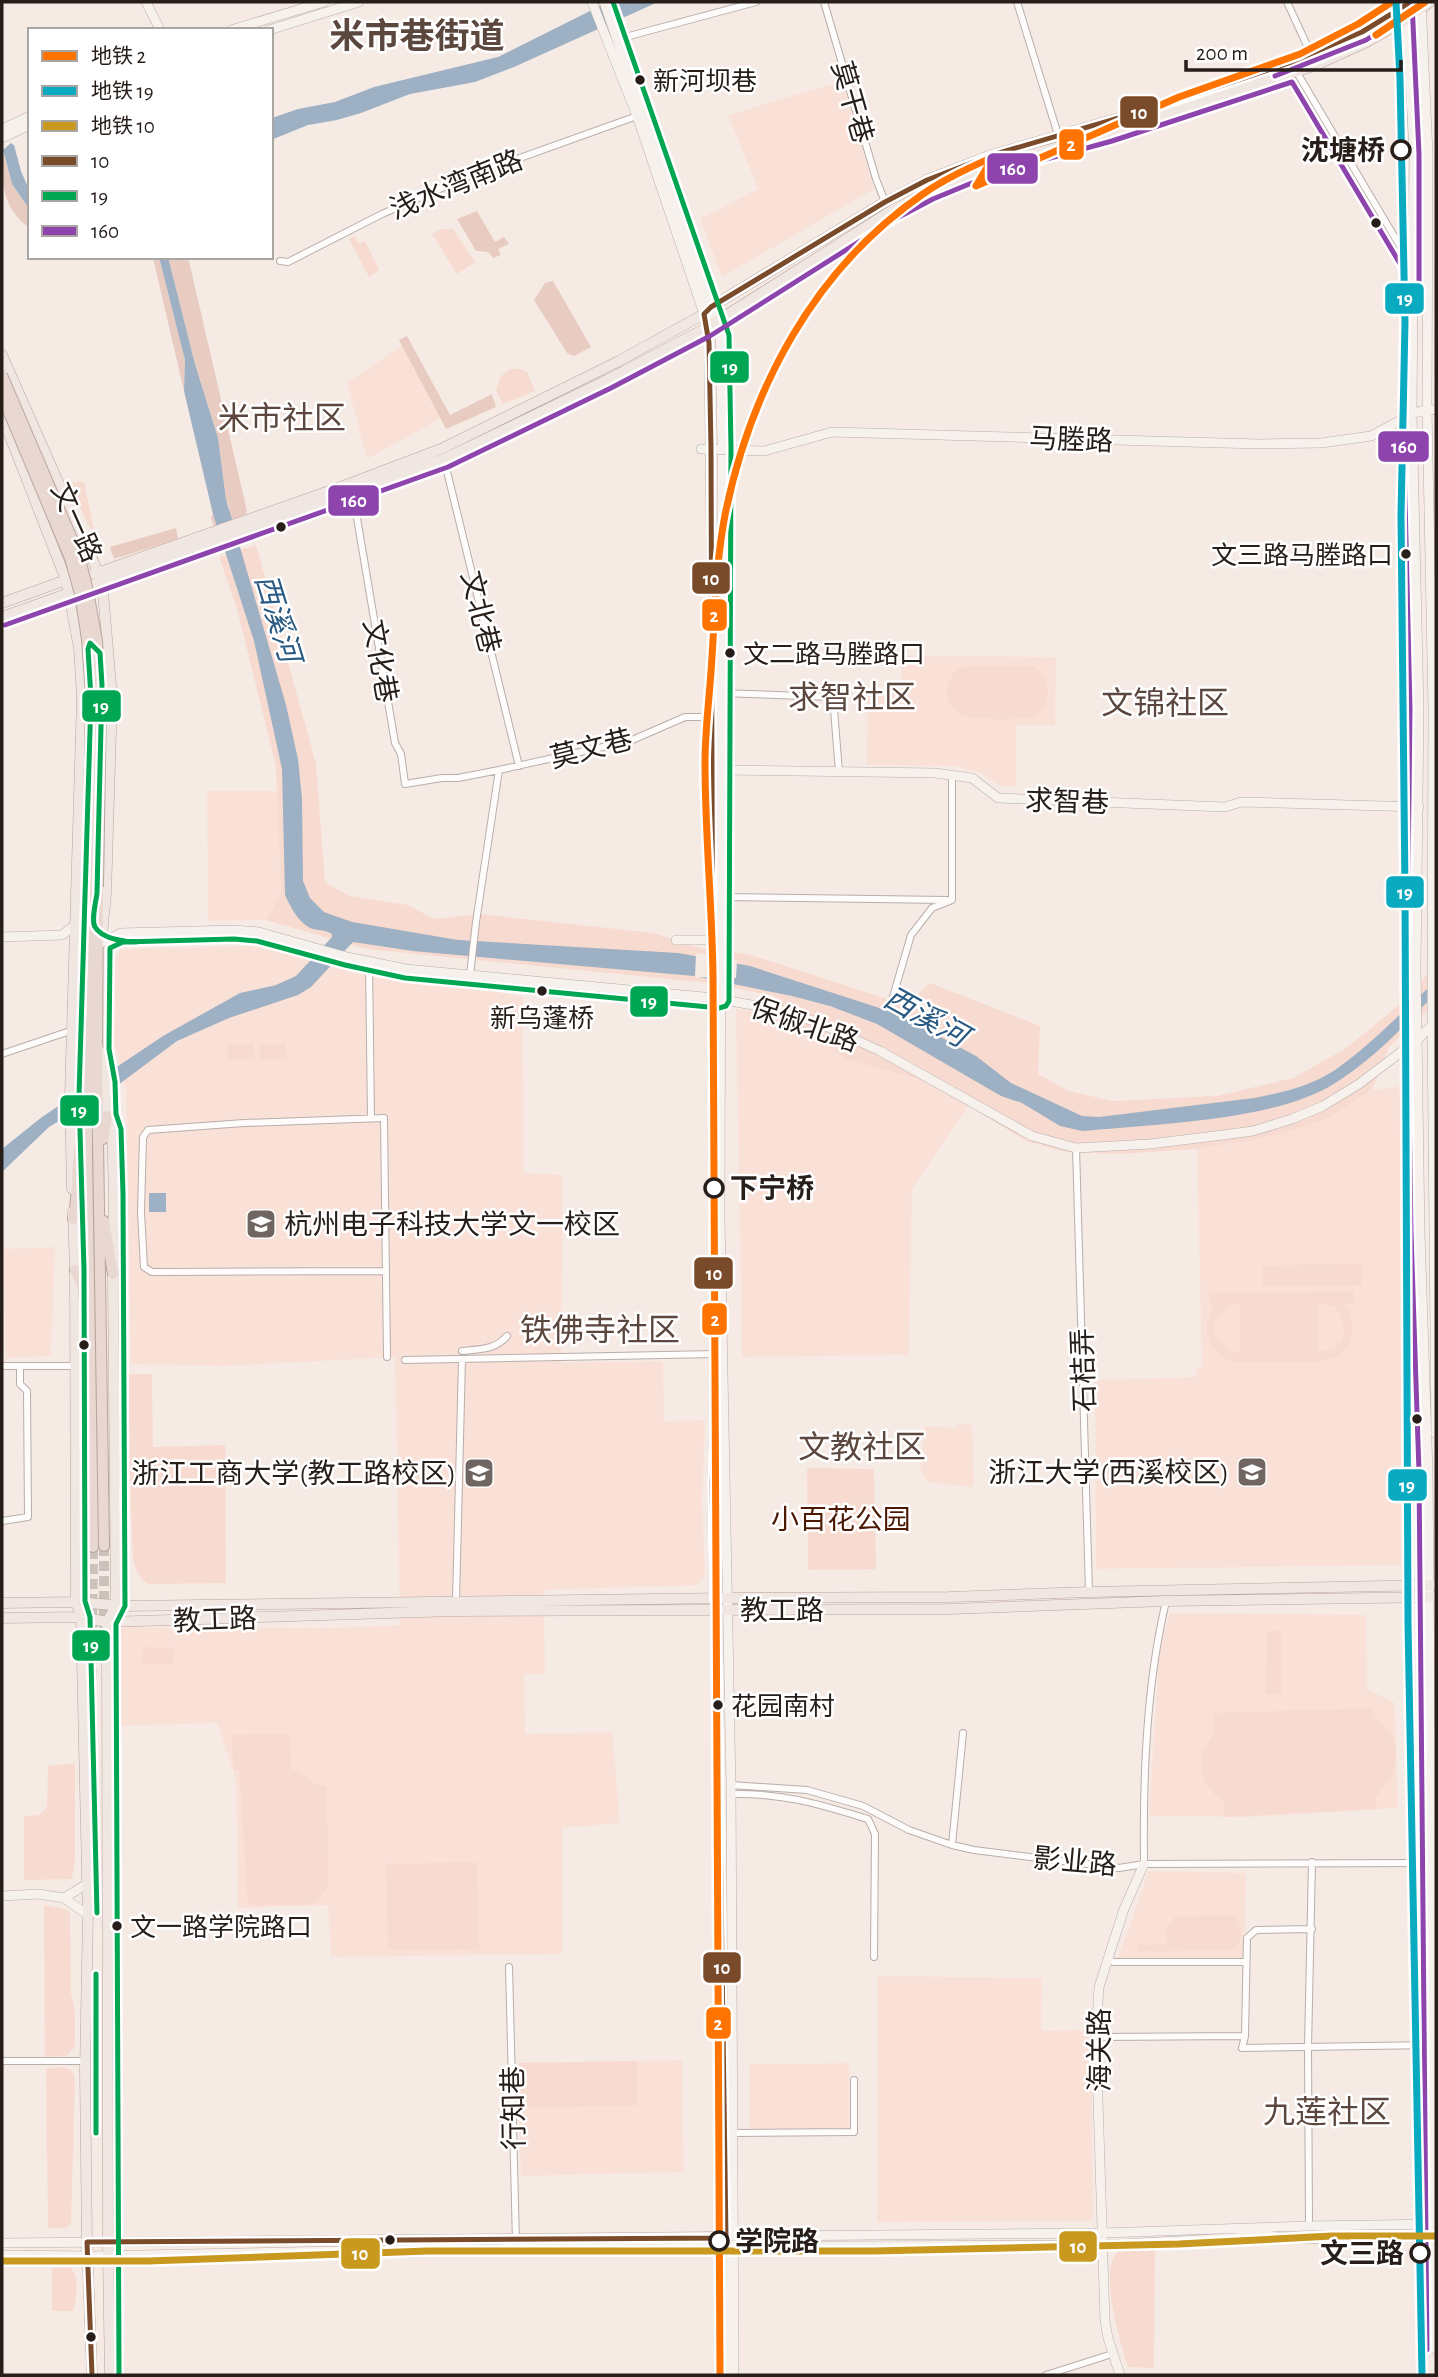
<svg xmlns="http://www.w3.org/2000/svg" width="1438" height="2377" viewBox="0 0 1438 2377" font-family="'Alegreya Sans','Noto Sans SC',sans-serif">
  <rect width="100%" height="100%" fill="#f6eae5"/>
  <path fill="#fae1d8" d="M843 81 874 189 722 277 700 219 758 189 728 115Z
    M402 345 440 419 367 459 347 383Z
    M902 656 1056 657 1055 725H1016V786H1000L981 773 955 766 867 765 868 690H901Z
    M207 791H277L281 893 266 920 208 921Z
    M251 946 388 976 462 985 523 997 524 1173 563 1175 561 1363 663 1361 664 1421 705 1420 702 1500 705 1576 697 1585 544 1590 545 1674H524L525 1734 612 1732 620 1823 562 1828V1954L331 1957 328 1905 238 1908 236 1780 217 1723 116 1726 115 1627 334 1628 400 1625 395 1357 224 1366 131 1364 126 1091 110 1026 112 966 120 949Z
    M736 1009 789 1015 933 1083 969 1105 912 1189 909 1355 742 1357Z
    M1405 1086 1410 1364 1409 1565 1096 1569 1095 1380 1196 1377 1197 1367H1202L1197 1149 1279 1135 1329 1118 1372 1090Z
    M55 1247 51 1356 6 1358 3 1249Z
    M960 1424 972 1425 974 1482 972 1487 927 1482 920 1468 925 1426 954 1428Z
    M1170 1613 1366 1615 1367 1689 1395 1703 1398 1808 1249 1817 1149 1816 1158 1668 1161 1644Z
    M1149 1871 1246 1873 1245 1932 1242 1958H1118Z
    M878 1976 1042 1978 1041 2031 1091 2030 1093 2221 877 2222Z
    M682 2060 684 2172 521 2176 518 2063Z
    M849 2063V2128L750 2129V2064Z"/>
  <path fill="#f8dbd0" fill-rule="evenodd" d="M441 229H453L475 262 457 274 432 234Z
    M355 236 359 244 365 241 379 270 369 277 349 239Z
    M510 369H521L527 372 535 391 503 404 496 391 500 377Z
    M83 481 85 485 94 530 88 525 70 483Z
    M256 545 316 764 325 882 349 896 408 905 434 919 479 914 654 933 703 949 748 954 906 1005 930 983 1040 1026 1038 1074 1069 1091 1113 1101 1217 1096 1293 1078 1345 1049 1409 997 1436 963V1002L1389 1047 1372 1090 1329 1118 1279 1135 1197 1149 1120 1154 1066 1152 1026 1141 933 1083 846 1059 799 1027 774 996 709 983 366 949 266 920 281 893 276 767 237 609 219 557Z
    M1035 666C1049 680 1050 688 1046 707 1042 710 1038 714 1033 716 1018 721 971 721 958 713 941 703 944 671 965 667 981 663 1017 666 1035 666Z
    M254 1044V1059L228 1060 227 1045Z
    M286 1044V1059L260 1060 259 1045Z
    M1362 1264V1285L1263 1286V1265Z
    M1354 1291V1303L1344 1304C1351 1314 1354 1322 1352 1335 1348 1366 1305 1362 1282 1362 1265 1362 1249 1364 1232 1361 1208 1353 1199 1326 1215 1305L1209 1304V1293ZM1240 1304V1352H1239C1225 1350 1220 1345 1214 1332 1215 1315 1223 1306 1240 1304ZM1319 1304 1334 1306C1350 1324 1347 1352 1319 1351Z
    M126 1374H152L153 1447 225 1445 226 1583 148 1584C140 1578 136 1571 133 1560Z
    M807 1468 874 1469 876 1569 808 1570Z
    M1267 1631H1281V1694H1266Z
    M143 1647 174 1648 173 1664H142Z
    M1372 1708 1373 1717C1404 1735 1402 1774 1376 1796V1809L1224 1817 1225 1803C1206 1790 1196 1773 1204 1750 1207 1743 1213 1737 1214 1730 1215 1725 1214 1718 1214 1713Z
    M290 1733 291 1768 311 1779 316 1785 327 1786 328 1887 318 1900 306 1905H248L239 1770H233L232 1735Z
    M75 1763V1861L72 1879 24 1880V1816L39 1815 47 1807 48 1766Z
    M477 1862 479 1949 388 1950 386 1864Z
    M44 1905 68 1910 70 1914 71 1993 75 2013V2046L67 2056 45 2057Z
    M1233 1915C1245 1927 1244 1938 1233 1950L1137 1952V1945L1169 1944C1162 1933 1168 1925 1176 1916Z
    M637 2061V2106L519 2108 518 2063Z
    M64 2067 71 2070 75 2077 71 2224 66 2228H48L46 2069Z
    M1123 2248H1155L1154 2368 1128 2367C1121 2344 1094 2260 1123 2248Z
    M70 2267C80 2277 77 2297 73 2311H52V2268Z"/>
  <path fill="#e9ccc1" d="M2 150 12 184 30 210V228C1 209 2 180 2 150Z
    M477 211 495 242 504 237 509 244 498 249 501 255 493 258 488 252 476 251 457 219Z
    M159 257 185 360 184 391 153 258Z
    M168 257H188L247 511 244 518 214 527 211 518 213 514 230 508 226 499 218 438 195 364Z
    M553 281 591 347 574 356 567 353 534 300 545 283Z
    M407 336 450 415 492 394 496 407 446 429 399 340Z
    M176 528 178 539 114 559 110 547Z"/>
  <path fill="#9eb0c3" d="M608 2H658L514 67 475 82 410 94 361 113 337 120 308 125 271 140 272 118 298 109 335 102 374 87 498 57Z
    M11 143 14 145 21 171 30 192V210L12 184 3 150Z
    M159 257H168L195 364 218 438 226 499 286 705 298 759 302 798 303 881 310 898 324 912 352 922 458 940 678 953 750 966 898 1014 976 1056 1011 1083 1082 1116 1099 1117 1254 1098C1281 1093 1311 1086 1335 1070 1371 1045 1403 1010 1436 981V993C1404 1026 1372 1061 1332 1085 1273 1121 1152 1124 1082 1131L1060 1126 1022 1103 1001 1096 877 1024 830 1006 792 996 694 976 413 951 353 942 311 987 298 995 229 1018 177 1041 114 1088 49 1127 2 1172V1149L42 1117 163 1036 240 993 276 985 296 976 332 937V934C324 929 318 931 310 928 298 922 290 906 285 895L282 769 254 641 213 514 184 391 185 360Z
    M149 1193H166V1212H149Z"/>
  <path fill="#f6eae5" d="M696 953 737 960 736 978 695 977Z"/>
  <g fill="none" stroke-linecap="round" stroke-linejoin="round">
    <path stroke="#cdc1bc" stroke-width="10" stroke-dasharray="10 5" stroke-linecap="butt" d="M104 1631V1546
      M90 1814 93 1547
      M113 2116 115 2375"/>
    <g stroke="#b8aeaa" stroke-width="8">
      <path id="street" d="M824 2 876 179 885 202
        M1017 2 1059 138
        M1287 2 1311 54
        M618 39 756 2
        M1296 71 1413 268
        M280 261 288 262 382 214 467 177 637 116
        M444 459 519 766
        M347 491 357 518 395 743 401 754 405 784 442 778H458L499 770 630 741 685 717H715
        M721 693 833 697 839 772
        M720 897 947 900
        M369 962 371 1119
        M470 975 476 922 499 770
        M892 1000 911 935 932 908 952 900V775
        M2 1054 73 1030
        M1076 1148 1089 1592
        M385 1271 166 1272H152L144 1267 141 1212 143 1137 148 1130 244 1123 384 1118 387 1357
        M462 1351C480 1349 495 1350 507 1336
        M405 1360 716 1354
        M2 1366H74
        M2 1521 28 1517 27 1391 20 1384V1366
        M456 1601 462 1359
        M731 1785 807 1790 863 1806 909 1830 952 1845 974 1850 1119 1868 1144 1864 1431 1863
        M731 1794C784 1793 818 1804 868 1819L875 1834 874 1957
        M952 1845 963 1733
        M1144 1864C1143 1776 1146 1687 1166 1601
        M1312 1929 1256 1930 1247 1938 1245 2036 1242 2048 1434 2045
        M1107 1959 1114 1962H1246
        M509 1967 516 2242
        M1096 2037 1245 2036
        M2 2061H85
        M733 2133 854 2132V2080
        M1309 2226 1308 2047 1312 1862
        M1046 2375 1112 2354"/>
    </g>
    <g stroke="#b8aeaa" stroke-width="10">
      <path id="secondary" d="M146 2 160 30
        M592 2 637 116 704 314 709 343 713 717 714 1435 712 1484 714 1599 717 1611 727 2375
        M604 2 720 336 722 449 720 1219 731 1785 734 2375
        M1403 2 1407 19 1414 153 1412 414 1419 709 1416 967 1420 1233 1428 1472 1436 2350
        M1421 2 1428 154 1427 409 1433 709 1432 1025 1436 1434
        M231 30 324 2
        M269 30 359 2
        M2 129 30 116
        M2 138 30 125
        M701 449 764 451 832 432 1259 444 1321 443 1371 436 1412 414 1427 409 1436 410
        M721 770 935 773 972 778 998 798 1225 807 1241 802 1419 807
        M2 937 62 935 75 925
        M676 940H712
        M101 943 121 933 234 930 259 932 347 957 406 969 714 998 784 1011 819 1023 880 1051 1032 1136 1076 1148 1150 1144 1223 1135 1253 1131 1292 1119 1323 1106 1359 1084 1418 1039 1432 1025
        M2 1896 38 1894 64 1898 88 1915
        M64 1898 87 1884
        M2 2243 1103 2233 1309 2226 1436 2224
        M2 2255 89 2256 386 2250 402 2253 536 2247 1103 2245 1268 2236 1310 2239 1436 2235
        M1120 2375 1108 2338 1105 2321 1096 2037 1099 1987 1124 1909 1144 1864"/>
    </g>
    <g stroke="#b9a59d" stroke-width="11">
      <path id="primary" d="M2 355 102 581 111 685V730L106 894 102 934
        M2 416 66 580 79 648 82 698 70 1095 72 1189
        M2 603 66 580 100 572 346 485 441 449 619 361 704 314 711 307 885 202 927 180 992 155 1170 103 1289 63 1362 32 1411 2
        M2 617 444 459 607 380 706 328 891 211 929 191 993 165 1109 133 1316 65 1367 42 1407 19 1430 2
        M100 1051 106 1083 107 1116 112 1130 114 1194 113 1274 116 1606 107 1622 108 2256 110 2375
        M73 1211 75 1270 76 1602 81 1617 88 1915 85 2071 87 2242 92 2375
        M2 1603 76 1602 125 1606 728 1598 949 1597 1089 1592 1436 1585
        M2 1618 81 1617 107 1622 454 1611 950 1609 1166 1601 1436 1597"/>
    </g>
    <g stroke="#b9a59d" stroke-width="12">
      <path id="highway" d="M88 886 87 1153 93 1547
        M98 887 97 1072 104 1546
        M103 1139 107 1116
        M73 1219C80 1189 74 1157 84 1128
        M104 1221 113 1274
        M75 1270 83 1288V1297"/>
    </g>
    <use href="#street" stroke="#fefcfb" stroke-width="6"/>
    <use href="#secondary" stroke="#f7f1ee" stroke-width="9"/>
    <use href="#primary" stroke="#f1e7e2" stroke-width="10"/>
    <use href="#highway" stroke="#e8d8d1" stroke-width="10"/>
    <g stroke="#b9a59d" stroke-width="12" stroke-linecap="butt">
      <path id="highway-bridge" d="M2 375 79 555 88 591 97 641 101 701 98 887
        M2 396 70 558 80 594 87 639 91 695 88 886"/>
    </g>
    <use href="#highway-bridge" stroke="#e8d8d1" stroke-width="10"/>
    <g stroke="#fff" stroke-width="10">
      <path id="bus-1" d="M92 2375 87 2242 726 2238 717 1611 714 1599 712 1484 714 1435 711 448 709 343 704 314 711 307 885 202 927 180 992 155 1170 103 1289 63 1362 32 1411 2"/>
    </g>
    <g stroke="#fff" stroke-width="10">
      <path id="bus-2" d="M97 1913 90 1617 85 1601 84 1270 79 1095 91 698 88 649 90 643 100 653 102 685 97 893C96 902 91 920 95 927 102 939 125 942 137 942
        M96 1974V2133
        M119 2375 116 1624 125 1606 123 1194 121 1129 116 1114 115 1082 109 1049 110 948 123 942 234 939 257 941 345 965 405 978 719 1008 726 1006 729 1001 731 449 729 335 613 2"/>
    </g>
    <g stroke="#fff" stroke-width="10">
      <path id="bus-3" d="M1412 2 1419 154V294
        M1275 76 1366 40 1416 9
        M5 625 448 467 611 388 710 336 895 219 933 199 996 173 1112 141 1292 82 1405 272 1403 414 1410 709 1407 967 1411 1233 1419 1472 1427 2350"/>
    </g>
    <use href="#bus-1" stroke="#7a4b2a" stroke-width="5"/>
    <use href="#bus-2" stroke="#00a651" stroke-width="5"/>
    <use href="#bus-3" stroke="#8e44ad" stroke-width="5"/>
    <g stroke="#fff" stroke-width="12">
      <path id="metro-1" d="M1376 35 1425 2
        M720 2375 713 975C712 904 705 834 705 763 705 728 710 693 712 657 715 610 716 562 725 515 751 388 814 269 923 194 944 179 969 168 993 157L976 186 1179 97 1300 54 1358 24 1392 2"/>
    </g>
    <g stroke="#fff" stroke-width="12">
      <path id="metro-2" d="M1396 2 1400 78 1405 322 1401 516 1405 891 1408 1623 1422 2375"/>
    </g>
    <g stroke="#fff" stroke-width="12">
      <path id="metro-3" d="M2 2261H148L427 2251H874L1179 2244 1332 2236H1436"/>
    </g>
    <use href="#metro-1" stroke="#ff7300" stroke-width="7"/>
    <use href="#metro-2" stroke="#0aaac1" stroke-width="7"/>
    <use href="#metro-3" stroke="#c8981f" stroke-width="7"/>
  </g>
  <defs>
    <g id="university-square" transform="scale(1.575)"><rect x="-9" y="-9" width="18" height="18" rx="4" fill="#6f6561" stroke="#fff"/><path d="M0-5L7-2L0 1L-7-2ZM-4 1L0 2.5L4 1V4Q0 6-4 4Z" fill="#fff"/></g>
  </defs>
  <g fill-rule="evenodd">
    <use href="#university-square" x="261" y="1224"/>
    <use href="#university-square" x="1252" y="1472"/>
    <use href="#university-square" x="479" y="1473"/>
  </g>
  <g fill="#271e1a" stroke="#fff" stroke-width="2.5">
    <circle cx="640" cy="80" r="6"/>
    <circle cx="1376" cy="223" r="6"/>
    <circle cx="281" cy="527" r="6"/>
    <circle cx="1406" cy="554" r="6"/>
    <circle cx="730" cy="653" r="6"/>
    <circle cx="542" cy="991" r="6"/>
    <circle cx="84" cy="1345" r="6"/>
    <circle cx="1417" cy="1419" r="6"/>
    <circle cx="718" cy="1705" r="6"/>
    <circle cx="117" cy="1926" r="6"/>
    <circle cx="390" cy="2240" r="6"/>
    <circle cx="91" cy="2337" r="6"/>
  </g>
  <g fill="#fff" stroke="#271e1a" stroke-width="3.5">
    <circle cx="1401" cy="150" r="9"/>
    <circle cx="714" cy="1188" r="9"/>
    <circle cx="719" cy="2241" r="9"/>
    <circle cx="1420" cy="2253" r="9"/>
  </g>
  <g text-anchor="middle" stroke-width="5" stroke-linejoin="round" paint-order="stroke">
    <g font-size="26" fill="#271e1a" stroke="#fff" text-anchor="start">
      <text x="653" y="90">新河坝巷</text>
      <text x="1393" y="564" text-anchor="end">文三路马塍路口</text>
      <text x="743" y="663">文二路马塍路口</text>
      <text x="542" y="1027" text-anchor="middle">新乌蓬桥</text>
      <text x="731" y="1715">花园南村</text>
      <text x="130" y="1936">文一路学院路口</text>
    </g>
    <g font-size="28" fill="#271e1a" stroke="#fff">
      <text transform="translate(853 102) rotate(74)" y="10">莫干巷</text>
      <text transform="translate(456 184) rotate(-22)" y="10">浅水湾南路</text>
      <text transform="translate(1071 439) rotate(2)" y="10">马塍路</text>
      <text transform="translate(77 522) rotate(66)" y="10">文一路</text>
      <text transform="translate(481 612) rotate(76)" y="10">文北巷</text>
      <text transform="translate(381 661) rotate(80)" y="10">文化巷</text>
      <text transform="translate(591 748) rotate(-14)" y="10">莫文巷</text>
      <text transform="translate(1067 801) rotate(2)" y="10">求智巷</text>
      <text transform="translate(805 1024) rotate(19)" y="10">保俶北路</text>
      <text transform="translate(1083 1370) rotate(-92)" y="10">石桔弄</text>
      <text x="782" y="1620">教工路</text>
      <text transform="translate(215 1619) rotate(-2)" y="10">教工路</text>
      <text transform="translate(1075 1861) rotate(5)" y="10">影业路</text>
      <text transform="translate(1099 2050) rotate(-90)" y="10">海关路</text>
      <text transform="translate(513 2108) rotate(-91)" y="10">行知巷</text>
    </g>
    <g font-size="28" font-weight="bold" fill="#271e1a" stroke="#fff" text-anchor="end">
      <text x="1385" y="160">沈塘桥</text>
      <text x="730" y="1198" text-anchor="start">下宁桥</text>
      <text x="735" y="2251" text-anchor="start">学院路</text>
      <text x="1404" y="2263">文三路</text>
    </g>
    <g font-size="28" fill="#271e1a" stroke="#fff" text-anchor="end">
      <text x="284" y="1234" text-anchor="start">杭州电子科技大学文一校区</text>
      <text x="1229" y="1482">浙江大学(西溪校区)</text>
      <text x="456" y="1483">浙江工商大学(教工路校区)</text>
    </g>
    <g font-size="28" fill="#4c1802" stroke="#fff">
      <text x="841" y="1529">小百花公园</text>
    </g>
    <g font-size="30" font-style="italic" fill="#2b5a83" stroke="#fff">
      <text transform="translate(278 618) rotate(73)" y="10">西溪河</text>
      <text transform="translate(926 1017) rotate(29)" y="10">西溪河</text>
    </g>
    <g font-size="32" fill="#5c473f" stroke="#fff">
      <text x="282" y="429">米市社区</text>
      <text x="852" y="708">求智社区</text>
      <text x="1165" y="714">文锦社区</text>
      <text x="600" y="1341">铁佛寺社区</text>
      <text x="862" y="1458">文教社区</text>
      <text x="1327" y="2123">九莲社区</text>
    </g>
    <g font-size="35" font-weight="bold" fill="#5c473f" stroke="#fff">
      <text x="417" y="48">米市巷街道</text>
    </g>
  </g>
  <g stroke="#fff" stroke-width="2.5">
    <rect x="1119" y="95" width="40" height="34" rx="7" fill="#7a4b2a"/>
    <rect x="1058" y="128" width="27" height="33" rx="7" fill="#ff7300"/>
    <rect x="986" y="152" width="53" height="33" rx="7" fill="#8e44ad"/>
    <rect x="1384" y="282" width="41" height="33" rx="7" fill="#0aaac1"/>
    <rect x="709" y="350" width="41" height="34" rx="7" fill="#00a651"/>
    <rect x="1377" y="430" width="53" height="33" rx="7" fill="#8e44ad"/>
    <rect x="327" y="484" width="53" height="33" rx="7" fill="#8e44ad"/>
    <rect x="691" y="561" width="40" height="34" rx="7" fill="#7a4b2a"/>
    <rect x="701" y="598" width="27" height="34" rx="7" fill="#ff7300"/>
    <rect x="81" y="689" width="41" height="34" rx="7" fill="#00a651"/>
    <rect x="1385" y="875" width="40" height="34" rx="7" fill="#0aaac1"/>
    <rect x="629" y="985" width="40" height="33" rx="7" fill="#00a651"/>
    <rect x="59" y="1094" width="41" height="33" rx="7" fill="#00a651"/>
    <rect x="693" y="1256" width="41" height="34" rx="7" fill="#7a4b2a"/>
    <rect x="701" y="1302" width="27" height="34" rx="7" fill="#ff7300"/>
    <rect x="1387" y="1468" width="41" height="34" rx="7" fill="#0aaac1"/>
    <rect x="71" y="1629" width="40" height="33" rx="7" fill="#00a651"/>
    <rect x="702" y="1951" width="40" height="33" rx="7" fill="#7a4b2a"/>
    <rect x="705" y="2006" width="27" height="34" rx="7" fill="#ff7300"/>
    <rect x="1058" y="2230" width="40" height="33" rx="7" fill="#c8981f"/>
    <rect x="340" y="2237" width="41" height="33" rx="7" fill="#c8981f"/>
  </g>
  <g font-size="19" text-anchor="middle" font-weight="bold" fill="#fff">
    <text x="1139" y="119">10</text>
    <text x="1071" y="151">2</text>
    <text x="1013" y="175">160</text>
    <text x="1405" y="305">19</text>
    <text x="730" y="374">19</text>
    <text x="1404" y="453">160</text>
    <text x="354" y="507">160</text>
    <text x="711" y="585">10</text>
    <text x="714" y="622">2</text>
    <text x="101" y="713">19</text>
    <text x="1405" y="899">19</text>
    <text x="649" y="1008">19</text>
    <text x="79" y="1117">19</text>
    <text x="714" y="1280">10</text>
    <text x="715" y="1326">2</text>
    <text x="1407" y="1492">19</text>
    <text x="91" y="1652">19</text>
    <text x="722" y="1974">10</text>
    <text x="718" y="2030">2</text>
    <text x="1078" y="2253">10</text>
    <text x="360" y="2260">10</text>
  </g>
  <rect width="1438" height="2377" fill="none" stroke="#271e1a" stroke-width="7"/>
  <rect x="28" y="28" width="245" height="231" fill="#ffffff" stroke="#a9a5a3" stroke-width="2"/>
  <rect x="42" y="51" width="35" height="10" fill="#ff7300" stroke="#a9a5a3" stroke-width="2"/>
  <text x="91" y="63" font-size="21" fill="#271e1a">地铁 2</text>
  <rect x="42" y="86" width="35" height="10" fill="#0aaac1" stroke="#a9a5a3" stroke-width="2"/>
  <text x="91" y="98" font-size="21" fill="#271e1a">地铁 19</text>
  <rect x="42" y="121" width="35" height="10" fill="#c8981f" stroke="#a9a5a3" stroke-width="2"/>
  <text x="91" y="133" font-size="21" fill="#271e1a">地铁 10</text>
  <rect x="42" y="156" width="35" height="10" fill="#7a4b2a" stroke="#a9a5a3" stroke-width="2"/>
  <text x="91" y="168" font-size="21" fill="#271e1a">10</text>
  <rect x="42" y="191" width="35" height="10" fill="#00a651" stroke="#a9a5a3" stroke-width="2"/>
  <text x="91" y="203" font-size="21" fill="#271e1a">19</text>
  <rect x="42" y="226" width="35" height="10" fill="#8e44ad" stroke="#a9a5a3" stroke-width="2"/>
  <text x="91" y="238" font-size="21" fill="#271e1a">160</text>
  <path d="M1186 60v10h215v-10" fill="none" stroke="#271e1a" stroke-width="3.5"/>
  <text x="1196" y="60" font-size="21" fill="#271e1a" stroke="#ffffff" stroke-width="5" paint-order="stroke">200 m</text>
</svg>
